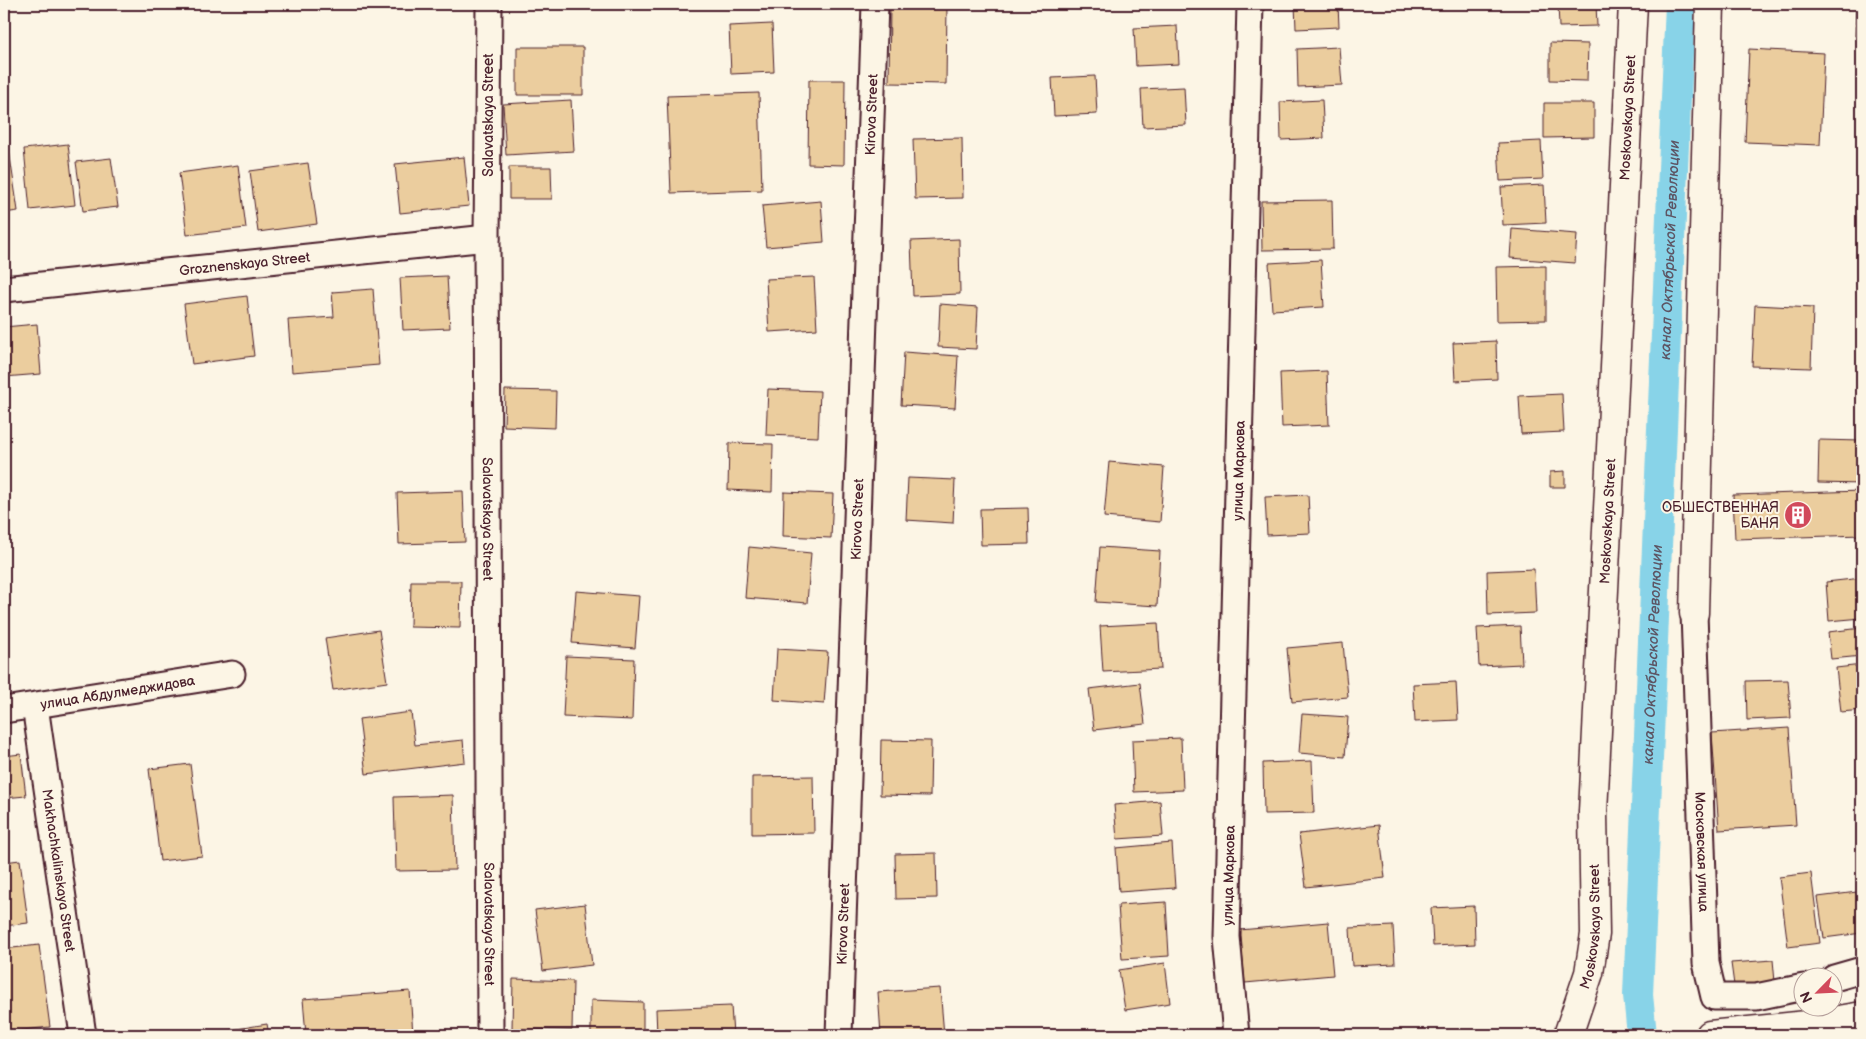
<svg xmlns="http://www.w3.org/2000/svg" width="1866" height="1039" viewBox="0 0 1866 1039" font-family="'Balsamiq Sans',sans-serif">
  <rect width="100%" height="100%" fill="#fcf5e5"/>
  <filter id="ink" filterUnits="userSpaceOnUse"><feTurbulence type="fractalNoise" baseFrequency=".02" numOctaves="2"/><feDisplacementMap in="SourceGraphic" scale="10" xChannelSelector="R" yChannelSelector="G"/><feConvolveMatrix kernelMatrix="1 2 1 2 8 2 1 2 1" color-interpolation-filters="sRGB"/></filter>
  <g filter="url(#ink)">
    <g fill="none" stroke-linecap="round" stroke-linejoin="round">
      <path stroke="#88d3e8" stroke-width="30" id="s1" d="M1642 1035 1638 995 1680 4"/>
    </g>
    <path fill="#ebcd9e" stroke="#4a1f2b" d="M890 4H947L946 84 889 83Z
      M1295 4H1338L1339 27 1296 29Z
      M1558 4H1596L1597 26 1559 27Z
      M1856 4H1862V36H1855Z
      M772 24 774 72 731 74 729 26Z
      M1177 26 1179 64 1136 66 1134 28Z
      M1550 43 1588 44 1587 81 1550 80Z
      M517 47H583V95H517Z
      M1339 47 1342 85 1298 87 1297 49Z
      M1749 49 1824 53 1820 145 1745 142Z
      M1095 76 1097 114 1054 116 1052 78Z
      M809 80H845L844 165 808 164Z
      M1184 87 1186 125 1143 127 1141 89Z
      M759 93 762 190 671 193 667 96Z
      M571 100 574 151 506 155 503 104Z
      M1322 100 1324 138 1281 140 1280 102Z
      M1544 103H1594V137L1544 138Z
      M962 138 963 198 915 199 913 139Z
      M1541 141 1543 179 1500 181 1498 143Z
      M68 144 75 205 30 210 24 149Z
      M9 150 18 211 4 213V151Z
      M464 157 469 206 400 213 395 164Z
      M111 158 118 207 83 211 76 162Z
      M308 163 317 224 258 232 250 171Z
      M238 165 246 228 187 235 179 173Z
      M509 167H551L552 199H509Z
      M1544 185 1546 223 1503 225 1501 187Z
      M1332 200 1333 249 1262 250 1261 201Z
      M821 201 824 242 766 247 762 206Z
      M1512 229 1577 234 1575 263 1510 258Z
      M959 239 960 294 913 296 911 241Z
      M1321 260 1324 307 1272 310 1269 263Z
      M1546 266V320L1497 321 1496 267Z
      M447 276 450 328 403 330 400 278Z
      M814 277 817 329 769 332 766 279Z
      M373 289 379 365 292 372 288 320 334 317 332 292Z
      M247 296 254 356 192 364 184 304Z
      M940 304 978 307 976 349 938 347Z
      M1755 305 1813 308 1811 368 1752 366Z
      M37 324 41 374 4 377V327Z
      M1496 341 1497 379 1455 381 1453 343Z
      M904 352 958 356 955 408 901 405Z
      M1327 371 1329 425 1282 427 1280 373Z
      M768 389 820 391 818 437 766 435Z
      M505 390 556 391 555 428 504 426Z
      M1562 394 1564 432 1521 434 1519 396Z
      M1819 440 1862 441V484L1818 483Z
      M729 443 773 444 772 492 728 490Z
      M1109 462 1164 467 1160 522 1104 517Z
      M1565 471V487H1550V472Z
      M908 478 955 480 953 523 906 520Z
      M463 491 465 542 399 544 397 493Z
      M1862 491V535L1735 539 1733 495Z
      M784 492 833 494 831 538 783 536Z
      M1308 495 1310 533 1267 535 1265 497Z
      M1028 508 1029 544 981 545 980 509Z
      M749 547 811 553 807 603 745 598Z
      M1100 547 1160 551 1157 606 1096 602Z
      M1534 569 1536 613 1488 615 1487 571Z
      M1862 578V618L1829 621 1826 582Z
      M411 581H461L460 628 410 627Z
      M576 591 639 596 635 648 572 643Z
      M1158 623 1161 669 1103 672 1100 626Z
      M1520 626 1522 664 1479 666 1477 628Z
      M1862 628V656L1831 659 1828 632Z
      M379 630 387 682 333 690 325 638Z
      M1343 643 1348 697 1292 702 1287 648Z
      M777 649 828 652 824 704 774 700Z
      M566 656 634 659 632 720 563 717Z
      M1862 665V710L1841 712 1836 668Z
      M1788 680 1791 718 1747 720 1746 681Z
      M1456 682 1458 720 1415 722 1413 684Z
      M1140 683 1145 724 1094 730 1089 689Z
      M411 712 415 745 463 740 465 762 366 774 359 719Z
      M1302 714 1348 717 1345 757 1299 753Z
      M1789 728 1796 825 1719 830 1712 733Z
      M1181 738 1183 790 1134 792 1132 740Z
      M881 740 931 741 930 796 880 795Z
      M21 754 26 796 4 798V756Z
      M1312 761 1314 813 1264 814 1263 763Z
      M190 764 202 856 160 861 149 769Z
      M813 776 814 833 752 834V777Z
      M453 795 455 870 396 871 394 797Z
      M1160 801 1163 836 1117 839 1114 805Z
      M1379 825 1385 878 1306 887 1299 834Z
      M1172 843 1175 888 1119 892 1116 848Z
      M936 853 937 898 896 899 895 854Z
      M20 860 28 923 4 926V862Z
      M1811 873 1820 943 1788 947 1779 877Z
      M1857 892 1862 933 1824 938 1818 897Z
      M1166 902 1169 956 1122 959 1118 905Z
      M585 904 592 965 543 971 535 910Z
      M1474 906 1475 944 1433 946 1431 908Z
      M1328 922 1333 975 1245 983 1240 930Z
      M1393 926 1395 964 1352 966 1350 928Z
      M39 945 50 1027 4 1032V949Z
      M1773 960 1775 982 1734 985 1731 963Z
      M1165 963 1170 1003 1125 1010 1119 970Z
      M513 979 573 981 572 1030 512 1029Z
      M940 988 944 1035H881L878 992Z
      M410 991 413 1035H306L303 999Z
      M591 1000 643 1002V1035H591Z
      M731 1006 733 1035H657L656 1009Z
      M267 1024 269 1035H218V1032Z"/>
    <g fill="none" stroke-linecap="round" stroke-linejoin="round">
      <g stroke="#4a1f2b" stroke-width="29">
        <g id="street">
          <path id="s2" d="M489 4 487 238 490 1035"/>
          <path id="s3" d="M4 289 487 238"/>
          <path id="s4" d="M1694 613 1706 963 1714 997H1756L1804 987"/>
          <path id="s5" d="M35 706 83 1035"/>
          <path id="s6" d="M4 710 232 674"/>
          <path d="M1834 978 1862 970"/>
          <path id="s7" d="M839 1035 875 4"/>
          <path id="s8" d="M1236 1035 1227 937 1250 4"/>
        </g>
      </g>
      <g stroke="#4a1f2b" stroke-width="31">
        <g id="secondary">
          <path d="M1694 613 1710 4"/>
          <path id="s9" d="M1568 1035 1589 973 1595 934 1593 812 1633 4"/>
        </g>
      </g>
      <g stroke="#4a1f2b" stroke-width="31">
        <path id="highway" d="M1710 1035 1816 1024 1862 1016"/>
      </g>
      <use href="#street" stroke="#fcf5e5" stroke-width="25"/>
      <use href="#secondary" stroke="#fcf5e5" stroke-width="28"/>
      <use href="#highway" stroke="#fcf5e5" stroke-width="28"/>
    </g>
  </g>
  <defs>
    <g id="building-disc" transform="scale(1.4375)"><circle r="9.5" fill="#d1495b" stroke="#fcf5e5"/><path d="M-4-6H4V6H1V3H-1V6H-4ZM-2.5-4.3h1.7v1.8h-1.7ZM.8-4.3h1.7v1.8H.8ZM-2.5-1h1.7V.8h-1.7ZM.8-1h1.7V.8H.8Z" fill="#fff"/></g>
  </defs>
  <g fill-rule="evenodd">
    <use href="#building-disc" x="1798" y="515"/>
  </g>
  <g text-anchor="middle" stroke-width="4" stroke-linejoin="round" paint-order="stroke">
    <g font-size="14" fill="#4a1f2b" stroke="#fcf5e5">
      <text transform="translate(488 115) rotate(-90)" y="5">Salavatskaya Street</text>
      <text dy="5" stroke="none"><textPath href="#s7" startOffset="921">Kirova Street</textPath></text>
      <text dy="5" stroke="none"><textPath href="#s9" startOffset="922">Moskovskaya Street</textPath></text>
      <text dy="5" stroke="none"><textPath href="#s3" startOffset="242">Groznenskaya Street</textPath></text>
      <text dy="5" stroke="none"><textPath href="#s8" startOffset="565">улица Маркова</textPath></text>
      <text dy="5" stroke="none"><textPath href="#s2" startOffset="515">Salavatskaya Street</textPath></text>
      <text dy="5" stroke="none"><textPath href="#s7" startOffset="516">Kirova Street</textPath></text>
      <text dy="5" stroke="none"><textPath href="#s9" startOffset="518">Moskovskaya Street</textPath></text>
      <text dy="5" stroke="none"><textPath href="#s6" startOffset="115">улица Абдулмеджидова</textPath></text>
      <text dy="5" stroke="none"><textPath href="#s4" startOffset="239">Московская улица</textPath></text>
      <text dy="5" stroke="none"><textPath href="#s5" startOffset="166">Makhachkalinskaya Street</textPath></text>
      <text dy="5" stroke="none"><textPath href="#s8" startOffset="160">улица Маркова</textPath></text>
      <text dy="5" stroke="none"><textPath href="#s2" startOffset="920">Salavatskaya Street</textPath></text>
      <text dy="5" stroke="none"><textPath href="#s7" startOffset="111">Kirova Street</textPath></text>
      <text dy="5" stroke="none"><textPath href="#s9" startOffset="112">Moskovskaya Street</textPath></text>
    </g>
    <g font-size="14" fill="#4a1f2b" stroke="#fcf5e5" text-anchor="end">
      <text x="1779" y="512">ОБШЕСТВЕННАЯ<tspan x="1779" dy="16">БАНЯ</tspan></text>
    </g>
    <g font-size="15" font-style="italic" fill="#5d5564" stroke="#fcf5e5">
      <text dy="5" stroke="none"><textPath href="#s1" startOffset="786">канал Октябрьской Революции</textPath></text>
      <text dy="5" stroke="none"><textPath href="#s1" startOffset="381">канал Октябрьской Революции</textPath></text>
    </g>
  </g>
  <rect width="1866" height="1039" fill="none" stroke="#fcf5e5" stroke-width="20"/>
  <rect x="10" y="10" width="1846" height="1019" fill="none" stroke="#4a1f2b" stroke-width="2" filter="url(#ink)"/>
  <g transform="translate(1818 992) rotate(246)"><circle r="24" fill="#fcf5e5" stroke="#b59f9b"/>
  <path d="M0-4L9 19L0 12L-9 19Z" fill="#d1495b"/>
  <text y="-8" font-size="14" font-weight="bold" text-anchor="middle" fill="#4a1f2b">N</text>
  </g>
</svg>
